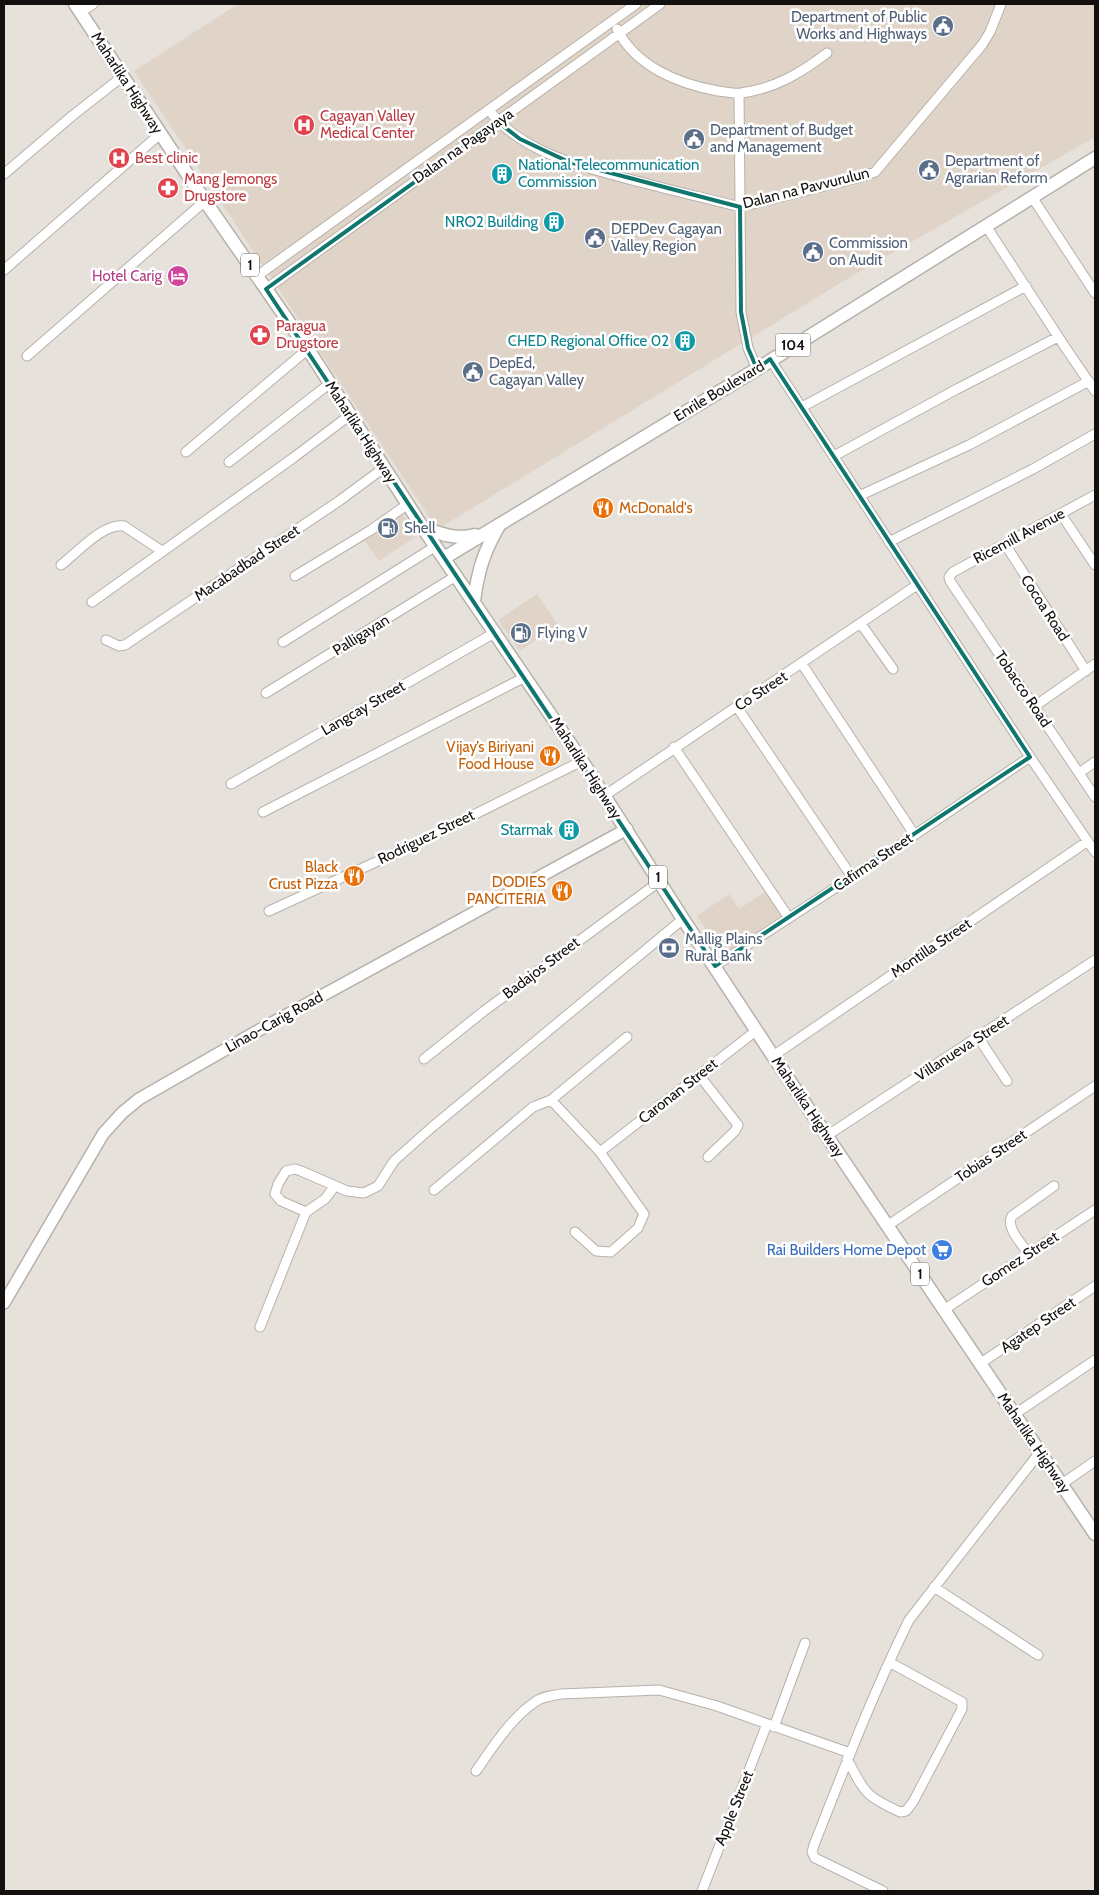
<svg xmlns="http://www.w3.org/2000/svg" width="1099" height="1895" viewBox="0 0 1099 1895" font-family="Cabin,sans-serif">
  <rect width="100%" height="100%" fill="#e7e1db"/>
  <path fill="#e0d4c8" d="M238 4H1095V137L852 276 443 526 434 524 134 71Z
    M401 512 417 536 379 561 363 538Z
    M537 594 558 625 520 651 498 620Z
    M768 890 786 918 725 959 697 916 729 894 739 909Z"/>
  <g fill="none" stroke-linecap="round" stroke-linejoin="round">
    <g stroke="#b7b1ab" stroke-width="11">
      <path id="minor" d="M81 12 93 4
        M617 29C636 67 679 84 718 91 726 92 734 94 741 93 774 89 801 73 827 53
        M739 94 741 312 748 348 757 369
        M489 110C523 156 595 170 648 184 678 192 709 199 740 207L861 177 875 172 982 45 990 32 1001 4
        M4 174 72 116 123 76
        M1032 197 1095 293
        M986 226 1065 347 1095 391
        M4 270 160 134
        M257 276 636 4
        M266 289 660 4
        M27 356 205 201
        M770 359 1030 757 1095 852
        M802 407 1026 286
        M186 452 308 349
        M834 456 957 389 1058 337
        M229 462 329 384
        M1095 495 953 572 949 577 950 581 1095 797
        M859 496 969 445 1089 381
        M1061 514 1095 565
        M889 542 1033 469 1095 434
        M1005 544 1086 671
        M61 565C77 553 104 522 124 526L162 551
        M295 576 371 530 408 504
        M92 602 293 458 350 415
        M861 624 893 669
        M106 640 119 646 125 645 339 501 385 467
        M283 642 436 546
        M802 664 914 834
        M266 693 456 576
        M1035 706 1095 664
        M737 707 852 877
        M674 747 789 918
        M1079 773 1095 762
        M231 784 496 632
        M604 796 917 585
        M263 812 525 677
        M269 911 413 845 582 761
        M715 966 852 877 1030 757
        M978 1037 1007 1081
        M773 1056 1088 841
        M424 1059 484 1011 660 881
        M699 1075 738 1125 735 1131 708 1157
        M551 1100 627 1037
        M828 1135 1095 960
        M600 1152 757 1030
        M434 1190 533 1107 551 1100 600 1152 644 1214 638 1228 611 1252 596 1251 575 1232
        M306 1212 325 1199 335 1186
        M887 1226 1095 1086
        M1028 1253C1022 1244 1005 1227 1012 1216L1054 1186
        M945 1309 1095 1210
        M260 1327 306 1212 281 1201 275 1194 278 1184 286 1171 295 1169 301 1171 347 1191 364 1193 378 1186 394 1161 431 1128 683 919
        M981 1363 1095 1286
        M1015 1414 1095 1360
        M1062 1484 1095 1461
        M934 1587 1038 1655
        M774 1727 805 1643
        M847 1759C865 1793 865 1796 900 1812L906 1811 913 1802 962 1709V1702L889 1662
        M476 1771C492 1748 512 1717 535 1702 542 1696 552 1696 561 1694L659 1690 717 1706 850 1753
        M702 1891 767 1724
        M883 1891 815 1858 812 1852 814 1845C844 1769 873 1693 909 1620L1040 1452"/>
    </g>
    <g stroke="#b7b1ab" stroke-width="14">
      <path id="major" d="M4 1303 103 1134 122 1113 139 1099 261 1029 627 829"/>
    </g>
    <g stroke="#b7b1ab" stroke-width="15">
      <path id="highway" d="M75 4 205 201 313 357 423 528 582 761 683 919 773 1056 1095 1534
        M423 528C441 534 457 540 475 535
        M444 558 757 369 1095 158
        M474 601C478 570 484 551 500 524"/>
    </g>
    <use href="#minor" stroke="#fff" stroke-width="9"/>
    <use href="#major" stroke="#fff" stroke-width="11"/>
    <use href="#highway" stroke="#fff" stroke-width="12"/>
  </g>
  <path fill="none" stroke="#0f766e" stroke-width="4" stroke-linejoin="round" d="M498 122 520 139 569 162 740 207 741 312 748 348 757 369 770 359 1030 757 715 966 266 289Z"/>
  <defs>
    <g id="civic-disc" transform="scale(1.125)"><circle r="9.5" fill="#5c6f8a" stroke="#fff"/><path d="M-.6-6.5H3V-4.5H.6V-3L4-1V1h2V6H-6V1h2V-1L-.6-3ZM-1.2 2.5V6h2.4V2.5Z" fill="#fff"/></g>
    <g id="hospital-disc" transform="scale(1.125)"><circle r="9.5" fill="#e0444e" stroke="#fff"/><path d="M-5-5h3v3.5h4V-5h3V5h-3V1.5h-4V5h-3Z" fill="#fff"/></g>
    <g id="building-disc" transform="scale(1.125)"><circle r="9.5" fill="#0f9aa8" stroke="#fff"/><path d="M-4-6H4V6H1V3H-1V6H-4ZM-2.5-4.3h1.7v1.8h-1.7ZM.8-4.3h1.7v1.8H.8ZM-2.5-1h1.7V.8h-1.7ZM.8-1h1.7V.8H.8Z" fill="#fff"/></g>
    <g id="pharmacy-disc" transform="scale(1.125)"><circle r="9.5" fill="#e0444e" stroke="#fff"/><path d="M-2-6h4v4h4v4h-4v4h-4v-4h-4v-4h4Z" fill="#fff"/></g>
    <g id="hotel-disc" transform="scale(1.125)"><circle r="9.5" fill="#d1479c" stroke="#fff"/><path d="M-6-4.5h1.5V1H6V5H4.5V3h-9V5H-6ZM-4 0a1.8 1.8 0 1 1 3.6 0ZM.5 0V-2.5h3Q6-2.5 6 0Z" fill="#fff"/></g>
    <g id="restaurant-disc" transform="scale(1.125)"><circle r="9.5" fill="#e8710a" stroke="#fff"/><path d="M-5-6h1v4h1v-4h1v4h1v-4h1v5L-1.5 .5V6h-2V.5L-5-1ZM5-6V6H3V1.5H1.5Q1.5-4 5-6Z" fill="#fff"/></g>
    <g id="fuel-disc" transform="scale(1.125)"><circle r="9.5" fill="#5c6f8a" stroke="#fff"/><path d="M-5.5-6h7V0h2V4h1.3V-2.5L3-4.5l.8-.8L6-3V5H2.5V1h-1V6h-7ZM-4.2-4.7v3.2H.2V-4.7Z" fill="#fff"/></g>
    <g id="bank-disc" transform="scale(1.125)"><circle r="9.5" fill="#5c6f8a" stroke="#fff"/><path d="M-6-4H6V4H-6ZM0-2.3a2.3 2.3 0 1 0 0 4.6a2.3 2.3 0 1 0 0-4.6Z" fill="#fff"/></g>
    <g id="supermarket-disc" transform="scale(1.125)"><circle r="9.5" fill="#3f7fe0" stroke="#fff"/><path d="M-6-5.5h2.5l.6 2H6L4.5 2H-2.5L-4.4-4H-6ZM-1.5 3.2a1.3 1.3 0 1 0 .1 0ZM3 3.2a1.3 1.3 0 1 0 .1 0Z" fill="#fff"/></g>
  </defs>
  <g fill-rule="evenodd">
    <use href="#civic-disc" x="943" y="26"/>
    <use href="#hospital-disc" x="304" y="125"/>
    <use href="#civic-disc" x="694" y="139"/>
    <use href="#hospital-disc" x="119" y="158"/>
    <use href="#civic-disc" x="929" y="170"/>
    <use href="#building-disc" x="502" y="174"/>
    <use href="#pharmacy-disc" x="168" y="188"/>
    <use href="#building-disc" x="554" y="222"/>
    <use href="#civic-disc" x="595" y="238"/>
    <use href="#civic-disc" x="813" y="252"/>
    <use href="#hotel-disc" x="178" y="276"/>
    <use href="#pharmacy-disc" x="260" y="335"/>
    <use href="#building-disc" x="685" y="341"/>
    <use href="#civic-disc" x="473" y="372"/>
    <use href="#restaurant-disc" x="603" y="508"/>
    <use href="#fuel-disc" x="388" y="528"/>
    <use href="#fuel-disc" x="521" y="633"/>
    <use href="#restaurant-disc" x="550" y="756"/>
    <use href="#building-disc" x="569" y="830"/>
    <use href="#restaurant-disc" x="354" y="876"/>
    <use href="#restaurant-disc" x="562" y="891"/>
    <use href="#bank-disc" x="669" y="948"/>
    <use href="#supermarket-disc" x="942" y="1250"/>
  </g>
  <g text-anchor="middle" stroke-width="5" stroke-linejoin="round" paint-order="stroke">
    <g fill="#fff" stroke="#5a5857" stroke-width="1">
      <rect x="241" y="253.5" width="18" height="23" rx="4"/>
      <rect x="775.5" y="333.5" width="35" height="23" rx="4"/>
      <rect x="649" y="865.5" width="18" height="23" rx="4"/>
      <rect x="911" y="1262.5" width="18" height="23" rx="4"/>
    </g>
    <g font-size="14" font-weight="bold" fill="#13110f">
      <text x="250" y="270">1</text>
      <text x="793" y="350">104</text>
      <text x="658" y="882">1</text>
      <text x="920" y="1279">1</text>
    </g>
    <g font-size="15" fill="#4e5e75" stroke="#fff" text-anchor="start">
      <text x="927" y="22" text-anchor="end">Department of Public<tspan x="927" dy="17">Works and Highways</tspan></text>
      <text x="710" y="135">Department of Budget<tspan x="710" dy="17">and Management</tspan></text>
      <text x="945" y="166">Department of<tspan x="945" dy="17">Agrarian Reform</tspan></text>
      <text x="611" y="234">DEPDev Cagayan<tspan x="611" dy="17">Valley Region</tspan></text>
      <text x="829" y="248">Commission<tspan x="829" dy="17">on Audit</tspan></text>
      <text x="489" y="368">DepEd,<tspan x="489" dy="17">Cagayan Valley</tspan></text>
      <text x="404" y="533">Shell</text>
      <text x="537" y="638">Flying V</text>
      <text x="685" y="944">Mallig Plains<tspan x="685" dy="17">Rural Bank</tspan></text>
    </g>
    <g font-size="15" fill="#13110f" stroke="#fff">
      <text transform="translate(127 83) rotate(57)" y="5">Maharlika Highway</text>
      <text transform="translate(463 146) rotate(-35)" y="5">Dalan na Pagayaya</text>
      <text transform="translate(806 188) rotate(-14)" y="5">Dalan na Pavvurulun</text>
      <text transform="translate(719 391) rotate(-31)" y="5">Enrile Boulevard</text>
      <text transform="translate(361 432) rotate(57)" y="5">Maharlika Highway</text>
      <text transform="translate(1019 536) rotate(-28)" y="5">Ricemill Avenue</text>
      <text transform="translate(247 563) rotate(-34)" y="5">Macabadbad Street</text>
      <text transform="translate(1045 608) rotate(57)" y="5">Cocoa Road</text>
      <text transform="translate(361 635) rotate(-32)" y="5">Palligayan</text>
      <text transform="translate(1023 689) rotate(56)" y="5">Tobacco Road</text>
      <text transform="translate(761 691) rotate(-33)" y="5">Co Street</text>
      <text transform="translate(363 708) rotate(-30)" y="5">Langcay Street</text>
      <text transform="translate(586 768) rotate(57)" y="5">Maharlika Highway</text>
      <text transform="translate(426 837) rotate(-26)" y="5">Rodriguez Street</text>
      <text transform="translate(873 862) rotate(-34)" y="5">Cafirma Street</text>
      <text transform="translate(931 948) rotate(-34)" y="5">Montilla Street</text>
      <text transform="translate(541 968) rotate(-37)" y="5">Badajos Street</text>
      <text transform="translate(274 1022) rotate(-29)" y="5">Linao-Carig Road</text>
      <text transform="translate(962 1048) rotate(-33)" y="5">Villanueva Street</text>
      <text transform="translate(678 1091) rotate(-38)" y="5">Caronan Street</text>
      <text transform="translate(808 1107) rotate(56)" y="5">Maharlika Highway</text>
      <text transform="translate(991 1156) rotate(-34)" y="5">Tobias Street</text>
      <text transform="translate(1020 1259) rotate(-33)" y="5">Gomez Street</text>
      <text transform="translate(1038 1325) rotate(-34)" y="5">Agatep Street</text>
      <text transform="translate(1034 1443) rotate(56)" y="5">Maharlika Highway</text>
      <text transform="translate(734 1808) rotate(-68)" y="5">Apple Street</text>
    </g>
    <g font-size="15" fill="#be3a42" stroke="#fff" text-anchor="start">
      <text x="320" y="121">Cagayan Valley<tspan x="320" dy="17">Medical Center</tspan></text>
      <text x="135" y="163">Best clinic</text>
      <text x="184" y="184">Mang Jemongs<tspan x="184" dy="17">Drugstore</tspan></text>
      <text x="276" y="331">Paragua<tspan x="276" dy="17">Drugstore</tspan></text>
    </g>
    <g font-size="15" fill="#0d838f" stroke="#fff" text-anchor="end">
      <text x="518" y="170" text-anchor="start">National Telecommunication<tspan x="518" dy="17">Commission</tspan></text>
      <text x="538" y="227">NRO2 Building</text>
      <text x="669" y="346">CHED Regional Office 02</text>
      <text x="553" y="835">Starmak</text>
    </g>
    <g font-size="15" fill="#b23c85" stroke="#fff" text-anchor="end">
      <text x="162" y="281">Hotel Carig</text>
    </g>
    <g font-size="15" fill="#c56008" stroke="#fff" text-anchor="end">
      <text x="619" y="513" text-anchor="start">McDonald's</text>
      <text x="534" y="752">Vijay’s Biriyani<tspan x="534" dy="17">Food House</tspan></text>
      <text x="338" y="872">Black<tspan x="338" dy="17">Crust Pizza</tspan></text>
      <text x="546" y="887">DODIES<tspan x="546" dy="17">PANCITERIA</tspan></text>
    </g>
    <g font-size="15" fill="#366cbe" stroke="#fff" text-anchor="end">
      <text x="926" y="1255">Rai Builders Home Depot</text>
    </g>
  </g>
  <rect width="1099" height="1895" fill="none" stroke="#13110f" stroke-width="10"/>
</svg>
